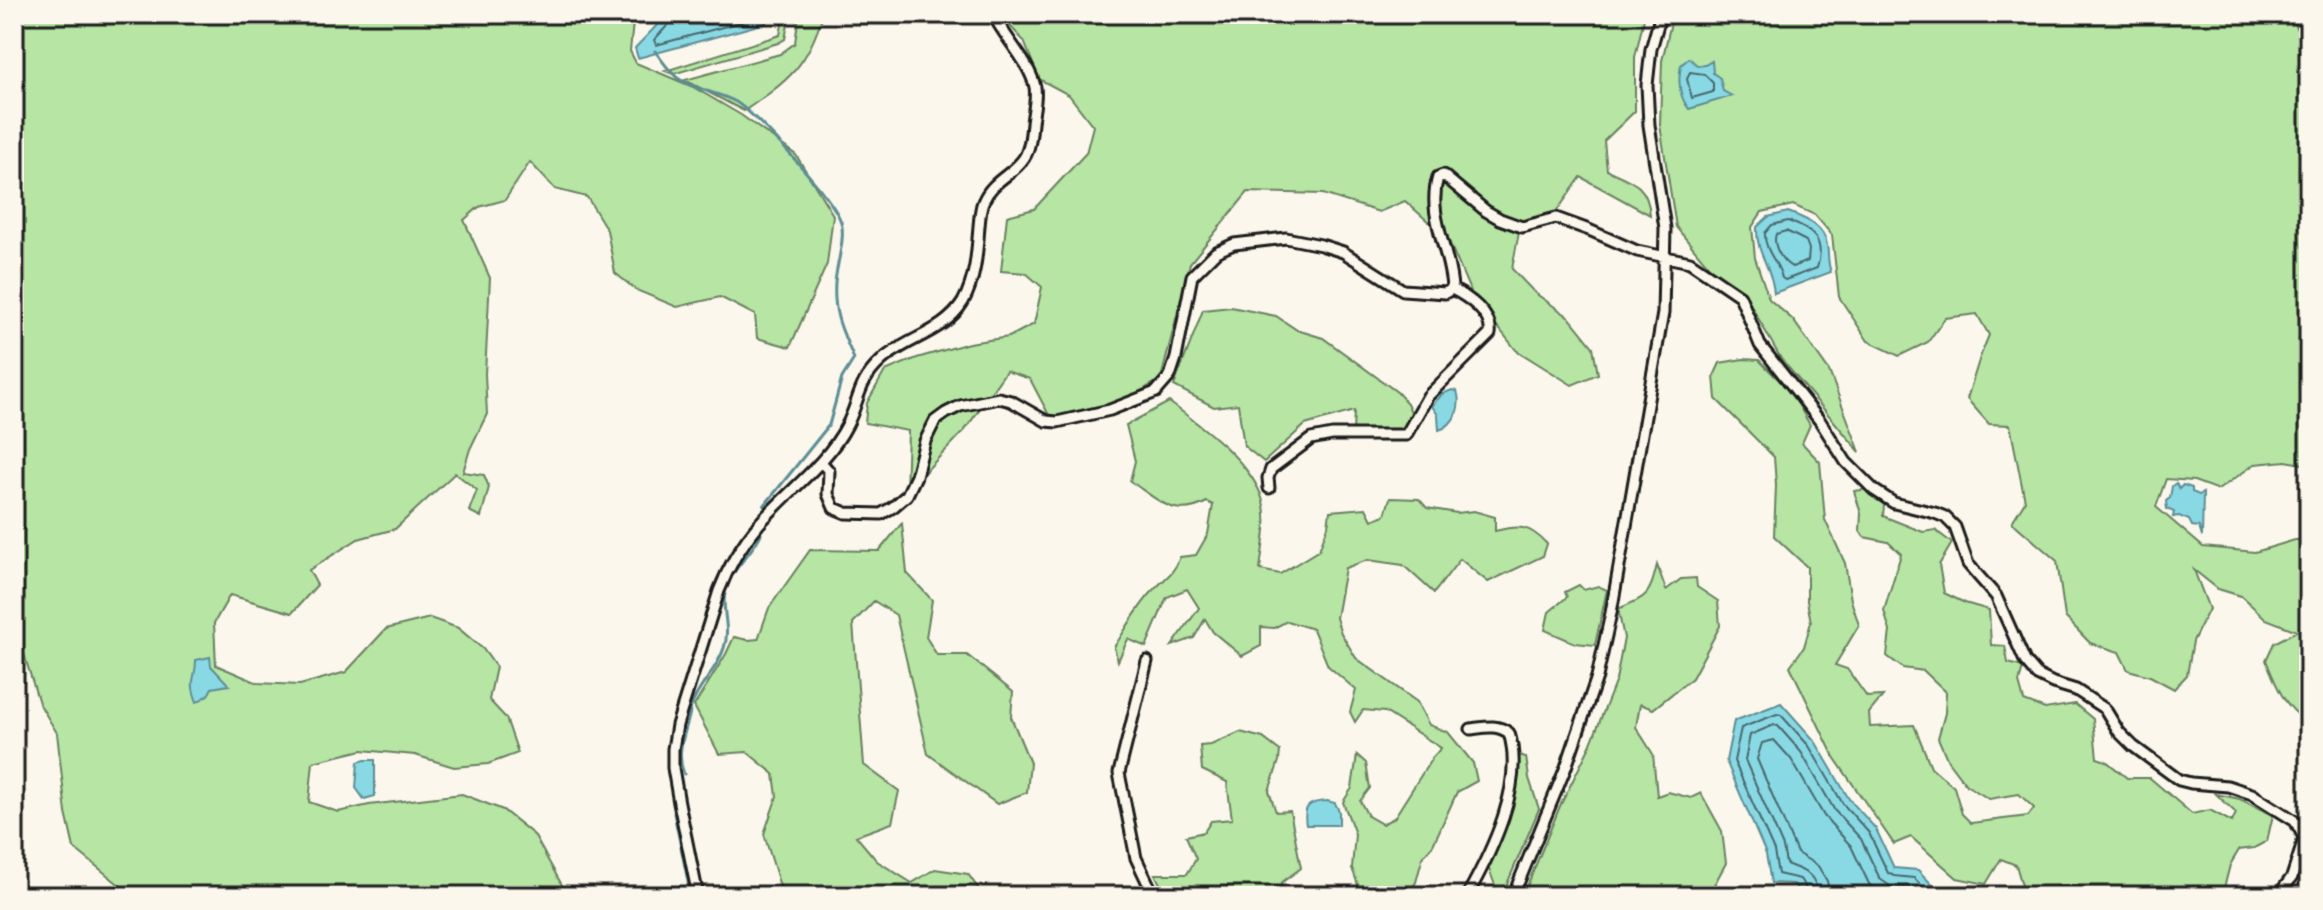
<svg xmlns="http://www.w3.org/2000/svg" width="2323" height="910" viewBox="0 0 2323 910" font-family="'Playpen Sans',sans-serif">
  <rect width="100%" height="100%" fill="#fbf7ec"/>
  <filter id="ink" filterUnits="userSpaceOnUse"><feTurbulence type="fractalNoise" baseFrequency=".0125" numOctaves="2"/><feDisplacementMap in="SourceGraphic" scale="16" xChannelSelector="R" yChannelSelector="G"/><feConvolveMatrix kernelMatrix="1 2 1 2 8 2 1 2 1" color-interpolation-filters="sRGB"/></filter>
  <g filter="url(#ink)">
    <path fill="#b6e5a4" stroke="#698060" stroke-width="2" d="M14 14H634L630 51 636 63 693 87 741 115 796 155 833 215 827 264 790 347 757 338 755 315 720 297 677 307 636 290 615 273 607 230 587 197 555 189 530 162 505 200 479 207 464 220 490 278 485 374 487 414 470 449 463 472 484 475 489 487 481 517 469 511 477 490 455 473 395 529 358 539 309 570 317 585 292 613 230 595 214 623 216 665 258 683 300 685 346 672 386 629 430 618 458 628 483 649 496 667 489 700 506 718 518 753 488 764 454 767 415 755 362 750 313 762 309 802 338 812 369 805 462 794 503 810 534 835 568 896H118L122 887 74 848 66 813 57 733 39 703 24 654 14 641Z
      M784 14H790L785 39 778 43 673 74 665 71 780 35Z
      M799 14H823C808 66 788 81 744 111L685 80 780 54 795 43Z
      M999 14H1645L1635 57V111L1604 141 1607 170C1632 181 1648 185 1650 215L1581 177 1554 215 1519 232 1512 269 1535 293 1569 317 1593 347 1598 374 1572 385 1516 350 1471 293 1448 239 1405 201 1379 212 1323 194 1248 192 1190 263 1161 379 1120 403 1051 419 1030 379 1006 371 965 430 906 492 908 431 865 423 867 403 885 371 917 358 969 343 1009 337 1034 324 1042 287 1026 273 1001 271 1007 216 1034 209 1086 153 1093 126 1069 95 1039 79 1024 41Z
      M1673 14H2292L2296 28 2309 33V59L2305 66 2309 65V465L2286 461 2255 464 2218 490 2194 481 2166 479 2156 507 2203 547 2255 552 2295 540H2309V722C2285 710 2275 683 2266 660L2274 643 2297 631 2266 619 2241 596 2218 589 2194 570 2209 609 2193 641 2187 675 2174 689 2150 676 2128 670 2119 652 2090 643 2065 617 2057 561 2012 522 2025 501 2010 425 1989 424 1967 399 1980 357 1989 335 1977 314 1945 318 1928 342 1899 356 1868 341 1839 297 1832 235 1815 215 1793 205 1762 212 1752 227 1755 258 1769 299 1793 320 1829 371 1860 452 1781 359 1744 293 1714 273 1676 227 1660 125 1662 61Z
      M1231 307 1276 316 1297 330 1323 338 1397 392 1407 403 1412 414 1399 435 1353 432 1354 411 1305 425 1264 462 1244 446 1238 404 1214 407 1174 386 1203 310Z
      M1743 359 1759 360 1791 392 1810 425 1802 443 1820 462 1825 520 1845 563 1851 600 1859 625 1835 665 1847 669 1867 697 1883 696 1869 713 1870 727 1914 725 1931 767 1954 787 1962 814 1971 823 2028 816 2034 808 2019 794 1989 799 1966 785 1948 761 1938 738 1945 713 1946 692 1924 671 1903 668 1887 656 1890 631 1884 611 1901 554 1888 542 1864 537 1860 531 1861 513 1854 491 1868 489 1884 505 1883 516 1923 532 1935 530 1952 543 1939 565 1944 593 1965 603 1989 610 1991 645 2005 646 2008 663 2023 667 2019 683 2024 701 2045 709 2075 704 2093 719 2097 758 2106 761 2127 778H2150L2192 814 2210 810 2232 822 2236 813 2216 794 2240 799 2273 815 2267 841 2254 848 2239 850 2230 865 2222 896H2025L2016 865 2001 859 1986 884 1957 878 1911 837 1894 844 1834 757 1790 666 1804 647 1811 622 1807 601V567L1774 536 1776 485 1774 457 1716 399 1714 376 1720 363Z
      M1169 402C1200 425 1252 462 1263 501 1269 523 1262 548 1260 570L1280 574 1319 550 1328 526 1330 511 1366 508 1372 520 1385 515 1390 498 1419 499 1427 508 1457 513 1474 511 1495 517V531C1520 525 1529 525 1547 544L1543 556 1488 582 1460 559 1434 593 1403 565 1368 560 1345 568 1336 618 1341 633 1356 658 1417 702 1429 725 1448 732 1473 763 1477 781 1457 792 1433 845 1423 856 1416 882 1408 896H1395L1379 891 1368 896H1362L1352 868 1355 834 1343 802 1352 788 1357 755 1366 763 1370 788 1360 801 1368 816 1382 824 1394 818 1432 758 1441 748 1385 712 1363 710 1355 722 1350 712 1356 690 1328 666 1313 629 1287 621 1274 628 1261 627V646L1242 656 1213 632 1205 619 1194 638 1172 646 1199 608 1187 589 1167 597 1146 647 1128 639 1118 661 1114 647C1126 629 1137 608 1152 592 1164 578 1173 576 1180 557L1196 555 1208 534 1213 505 1207 502C1174 520 1157 499 1130 481L1135 461 1126 425Z
      M902 523 907 573 932 600 926 637 937 655H967L1013 692 1011 717 1030 763 1027 792 997 804 928 754 896 615 874 601 853 623 864 765 899 791 892 823 856 836 877 861 912 883 935 869 968 874 982 894 1014 890 1027 896H781L782 893 764 834 777 796 774 774 747 752 719 754 694 706 726 654 734 637 748 640 758 639 769 608 810 550 879 551Z
      M1657 565 1666 590 1681 579 1696 578 1697 587 1718 601 1720 626 1692 678 1653 709 1640 704 1636 727 1653 754 1657 796 1668 792 1691 798 1701 793 1722 831 1726 863 1708 896H1523L1560 806 1590 746 1616 680 1624 638 1618 609C1648 596 1649 597 1657 565Z
      M1579 585 1584 590 1598 586 1607 590 1595 645 1575 643 1545 630 1549 612 1567 597 1565 592Z
      M1240 732 1263 738 1280 751 1279 761 1269 791 1276 812 1290 811 1301 868 1281 883 1282 896H1166L1155 874H1187L1196 859 1186 836 1204 832 1211 821 1232 819 1227 782 1202 770 1200 746 1211 745Z
      M1518 755 1526 757 1529 778 1539 809 1502 896H1479L1495 885 1487 864C1501 829 1519 794 1518 755Z"/>
    <path fill="#89d9e4" stroke="#5d8d94" stroke-width="2" d="M663 14H767L766 23 638 58 635 48 661 21Z
      M1689 58 1698 66 1705 65 1712 61 1713 73 1720 78 1723 91 1732 96 1689 109C1679 97 1678 80 1681 65Z
      M1788 212C1806 219 1824 225 1827 245 1829 255 1827 262 1831 272L1774 293C1772 266 1756 256 1757 227L1768 217Z
      M1452 390 1457 391C1462 406 1455 425 1439 430L1438 415 1432 406 1442 394Z
      M2176 483 2179 489 2183 485 2192 488V492L2199 495 2203 493 2202 537 2199 527 2192 526 2189 520 2179 516 2173 517 2174 512 2167 509 2166 501 2170 498 2172 486Z
      M210 657 211 666 229 685 212 688 208 695 197 702C188 678 196 681 196 660Z
      M1781 703 1815 741 1849 799 1876 829 1894 868 1918 870 1940 893 1973 892 1977 896H1802L1794 884 1771 883 1766 854 1726 761 1734 721Z
      M365 760H375V796L364 799 356 788 358 762Z
      M1327 801 1335 803 1339 811V825H1306C1303 806 1308 802 1327 801Z"/>
    <g fill="none" stroke-linecap="round" stroke-linejoin="round">
      <path stroke="#48686c" stroke-width="2" d="M670 14 668 25 654 40 656 45 756 18 759 14
        M1690 72 1704 74 1713 83V92L1692 98 1687 79Z
        M1788 221C1813 230 1826 240 1817 268L1785 280 1782 278C1778 261 1764 251 1765 233L1772 225Z
        M1786 231 1806 241 1809 249 1808 261 1792 267C1782 262 1772 245 1776 234Z
        M1808 896 1807 890 1800 879 1778 874 1774 851 1734 761 1741 728 1777 714 1781 715 1809 746 1843 804 1869 833 1888 873 1894 876 1914 878 1932 896
        M1818 896C1816 873 1804 871 1786 864L1783 847 1745 760 1750 735 1774 725 1778 726 1801 752 1835 811 1861 839 1880 879 1890 886 1910 888 1918 896
        M1830 896 1827 881 1818 866 1797 853 1757 759 1762 743 1774 740 1791 759 1824 816 1851 846 1869 884 1883 896"/>
      <path stroke="#5d8d94" stroke-width="3" d="M655 51C662 60 669 72 679 79 695 90 718 92 736 102 757 115 834 199 841 222 846 238 836 266 835 283 833 315 842 330 854 359L842 378 829 425 764 506
        M684 774C676 754 683 739 688 720 690 714 690 707 693 702 701 683 718 668 724 648 731 628 721 610 725 592 729 571 752 554 761 534
        M674 813 691 896"/>
      <g stroke="#1c1c1c" stroke-width="15">
        <path id="minor" d="M1084 14 1094 17 1110 14
          M821 462 829 471 828 494 834 508 846 513 881 514 893 507 907 495 916 476 925 441 935 421 946 413 960 406 999 398 1011 401 1046 421 1057 422 1110 410 1156 392 1170 376 1176 358 1192 276 1216 252 1234 244 1286 238 1321 245 1343 252 1403 290 1445 293 1452 289C1451 252 1426 216 1438 177L1443 175 1486 211 1500 219 1522 227 1556 218 1589 230 1637 251 1690 262 1740 296 1760 345 1820 421 1846 462 1874 490 1894 503 1935 513 1945 517 1955 527 1968 564 1996 596 2025 661 2037 675 2053 683 2076 690 2105 709 2119 732 2133 746 2179 780 2191 783 2228 786 2252 794 2295 821 2304 837 2302 846 2292 877 2278 896
          M1269 488 1268 478 1271 469 1311 439 1332 435H1406L1428 396 1490 334C1493 314 1468 297 1452 289
          M1147 661 1119 773 1136 858 1154 896
          M698 896 679 803 673 768V749L677 725 719 591C728 567 742 544 759 524 788 491 827 464 847 425 860 400 857 383 881 361 906 338 944 333 963 302 976 278 977 252 979 226 980 218 980 209 983 202 992 180 1013 175 1024 158 1030 149 1031 135 1032 123 1033 112 1037 98 1035 87 1030 63 1004 37 993 14
          M1467 896C1492 851 1525 784 1509 733 1497 724 1486 727 1471 729
          M1513 896 1566 767 1597 677 1611 613 1663 313 1665 228 1649 125 1647 85 1651 49 1661 14"/>
      </g>
      <use href="#minor" stroke="#fbf7ec" stroke-width="9"/>
    </g>
  </g>
  <rect width="2323" height="910" fill="none" stroke="#fbf7ec" stroke-width="48"/>
  <rect x="24" y="24" width="2275" height="862" fill="none" stroke="#1c1c1c" stroke-width="3" filter="url(#ink)"/>
</svg>
